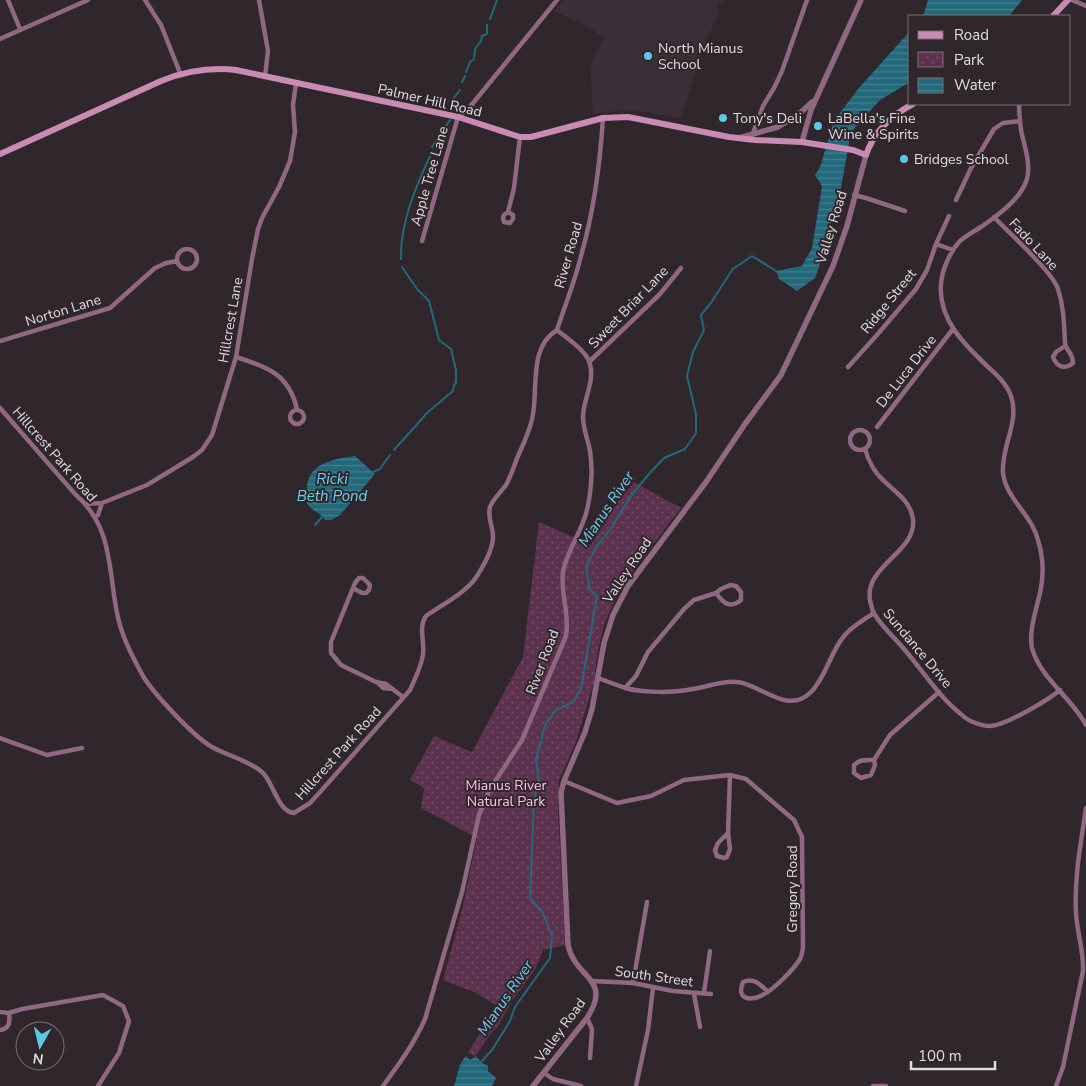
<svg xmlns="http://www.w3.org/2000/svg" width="1086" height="1086" viewBox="0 0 1086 1086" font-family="'Nunito Sans',sans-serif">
  <defs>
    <pattern id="park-dots" width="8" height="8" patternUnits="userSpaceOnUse" patternTransform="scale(1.25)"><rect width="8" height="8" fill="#5c324e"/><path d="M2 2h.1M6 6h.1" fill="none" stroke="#734f67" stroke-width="1.8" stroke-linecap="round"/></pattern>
    <pattern id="water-rules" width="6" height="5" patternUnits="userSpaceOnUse" patternTransform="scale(1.25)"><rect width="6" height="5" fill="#23697c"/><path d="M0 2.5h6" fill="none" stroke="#437e8e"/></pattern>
  </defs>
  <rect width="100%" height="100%" fill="#2f272b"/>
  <path fill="#3c2e37" d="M563 0H723L716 7 720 10 704 46 681 119 647 112 623 110 593 114 590 66 604 37 581 23 554 11Z"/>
  <path fill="url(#park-dots)" d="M634 482 681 508 620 588 604 625 598 650 594 682 576 742 559 780 558 809 565 945 543 950 536 968 510 1004 499 1025 491 1033 475 1056 468 1052 498 1006 474 992 443 980 462 910 477 838 421 808 424 788 410 780 434 736 472 752 523 657 539 522 591 545 616 504Z"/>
  <path fill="url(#water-rules)" d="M928 0H1022L1009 16H923Z
    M910 31V82L880 100 851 132 839 199 828 232 819 267 815 278 797 291 779 279 776 271 802 266 812 248 822 186 815 175 820 167 834 121 858 89Z
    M355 456 375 474 340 515 331 520H325C320 512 309 510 306 501 305 497 307 491 307 486 310 462 335 459 355 456Z
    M466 1056 470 1060 476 1056 481 1062 488 1066V1071L496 1078 492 1086H454C458 1075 458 1064 466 1056Z"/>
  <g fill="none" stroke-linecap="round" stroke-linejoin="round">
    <path stroke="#23697c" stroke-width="2" d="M490 19 497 0
      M466 72 470 62 474 59 475 49 481 41 482 36 487 34V25
      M462 82 465 76
      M452 108 453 99 460 90
      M432 147 450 120
      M401 259C400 223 416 186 431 154
      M394 450 428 412 453 391 454 385 456 383V370L451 349 439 340 429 301 417 289 402 267
      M371 473 380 469 390 455
      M315 525 323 516
      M480 1063 492 1050 510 1021 515 1007 550 958 552 936 543 913 530 898 534 800 539 781 536 759 545 725 556 710 573 702 581 689 597 596 590 590 586 567 597 546 613 526 630 497 649 474 664 458 685 449 696 433V414L687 376 693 352 704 330 701 315 710 304 733 269 752 256 776 271"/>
    <path stroke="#906881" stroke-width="4.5" d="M8 0 20 29
      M145 0 161 25 180 73
      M259 0 268 51 265 76
      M1072 0 1086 6
      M0 39 88 0
      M1019 104C1019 113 1020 121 1021 130 1024 145 1031 163 1027 179 1021 199 997 216 981 227 973 232 965 236 959 242 950 252 942 270 941 284 938 319 964 344 987 366 996 374 1007 384 1011 396 1020 422 1001 446 1003 473 1006 499 1032 515 1038 540 1043 556 1044 571 1041 588 1038 605 1028 631 1032 648 1040 678 1072 698 1086 725
      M753 133 763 106 774 88 782 71 807 0
      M854 195 866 198 905 211
      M956 200 971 168 994 129 1003 123 1020 121
      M508 212 504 215 503 218 504 222 510 223 513 219V215L508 212 514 188 520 137
      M994 217C1009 233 1052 271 1058 289 1064 307 1064 325 1065 343 1065 350 1073 352 1073 363 1064 370 1057 367 1053 357L1056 352 1065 346
      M422 241 458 117 469 108 557 0
      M936 244 953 250
      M177 259a10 10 0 1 1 20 0a10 10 0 1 1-20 0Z
      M557 330C565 305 575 281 581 256 594 211 600 164 603 118
      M0 341 110 308 155 268 166 263 177 261
      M236 357C268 367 290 375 297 410
      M590 361 660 294 681 268
      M848 367 877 335 916 289 927 270 936 244 949 216
      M0 408 75 494C113 527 108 568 117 613 121 635 132 656 143 676 154 694 193 736 212 747 228 756 248 760 262 772 273 781 277 811 294 813L310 803 321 791 410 690C415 679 421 667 423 655 425 642 418 627 426 616 443 604 466 593 477 576 484 565 493 550 493 537 493 527 487 516 490 507 493 499 501 492 506 485 510 478 513 469 516 461 522 446 531 430 533 414 538 386 529 347 557 330
      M290 417a7 7 0 1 1 14 0a7 7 0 1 1-14 0Z
      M877 427 953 329
      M850 440a10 10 0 1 1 20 0a10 10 0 1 1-20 0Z
      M865 449C868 460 875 473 884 481 896 493 910 500 913 519 917 552 864 566 870 600 871 605 872 611 875 615 883 628 895 638 904 649 923 671 939 697 962 715 968 721 981 726 990 726 1006 725 1047 701 1060 690
      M86 504 102 503 147 485 193 457 202 450 212 435 236 357 252 259 258 229 262 218 279 187 290 161 295 132 293 105 296 83
      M95 518 98 515 102 503
      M353 588 362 593H366L369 590 370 585 363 578H359L355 583 331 642V653L341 665 376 682 386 684 403 697
      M598 678 625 688 636 676 648 652 684 609 694 600 716 593 721 589 730 585 736 586 741 592V600C730 609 723 603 716 593
      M377 682 383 688 392 689
      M625 688C644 693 672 693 693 689 708 687 722 680 737 682 761 684 787 716 811 692 826 677 830 653 844 636 851 627 863 620 874 613
      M0 738 47 755 82 748
      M874 760C866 760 860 759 854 765V773L861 778 871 775 875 765 874 760 890 735 939 692
      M564 781 617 803 651 796 684 780 730 775 746 779 794 820 802 837 803 948C802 951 802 956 800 959 794 969 776 987 766 993 754 1001 735 1002 743 982 754 977 761 985 768 992
      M728 833 718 843 715 850 717 856 724 858 727 857 730 849 728 833 730 775
      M592 981 633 983 673 991 711 994
      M633 983 647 902
      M704 993 710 951
      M694 994 700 1027
      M0 1012 9 1013 22 1009 103 995 123 1006 129 1021 119 1053 98 1086
      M587 1018 592 1029 590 1058
      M0 1030C10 1029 10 1021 9 1013
      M544 1073 553 1079 581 1086
      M383 1086C399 1064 414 1044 425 1019L462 892 479 815 490 789 522 740 566 636C570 613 560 594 563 572 566 554 577 539 583 522 587 513 589 502 590 493 592 479 592 464 590 451 588 440 583 428 583 417 583 407 587 397 589 388 598 356 579 348 557 330
      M636 1086 648 1030 653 988
      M873 1086H886
      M1056 1086 1063 1067 1083 971C1084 951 1077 933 1076 913 1074 878 1081 842 1086 808"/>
    <path stroke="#906881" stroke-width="5.5" d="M739 138 778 127 799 114 812 102
      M802 142 811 110 861 0
      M533 1086 587 1018C613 978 575 979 568 945L561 793 564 781 585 732 592 709 604 643 613 615 628 586 706 482 745 424 781 375 833 266 847 226 866 155"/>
    <path stroke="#ca8bb3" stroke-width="6" d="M1053 16 1068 0
      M0 154 161 81C186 71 209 67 236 70L458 117 520 137H531L603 118 628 117 729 137 755 140 802 142 853 150 866 155C874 131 892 115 913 104"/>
  </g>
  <g fill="#5cc7e7" stroke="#2f272b" stroke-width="2">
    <circle cx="648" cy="56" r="5"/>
    <circle cx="723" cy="118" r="5"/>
    <circle cx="818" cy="126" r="5"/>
    <circle cx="904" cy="159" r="5"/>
  </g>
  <g text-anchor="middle" stroke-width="4" stroke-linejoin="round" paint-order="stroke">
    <g font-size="14" fill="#e0dbde" stroke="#2f272b" text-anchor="start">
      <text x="658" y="53">North Mianus<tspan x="658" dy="16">School</tspan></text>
      <text x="733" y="123">Tony's Deli</text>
      <text x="828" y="123">LaBella's Fine<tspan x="828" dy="16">Wine &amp; Spirits</tspan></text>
      <text x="914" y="164">Bridges School</text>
    </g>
    <g font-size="14" fill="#e0dbde" stroke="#2f272b">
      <text transform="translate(430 100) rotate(13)" y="5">Palmer Hill Road</text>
      <text transform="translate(429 176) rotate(-74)" y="5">Apple Tree Lane</text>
      <text transform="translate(831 227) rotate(-73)" y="5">Valley Road</text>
      <text transform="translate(1034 244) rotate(47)" y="5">Fado Lane</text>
      <text transform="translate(568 255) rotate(-74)" y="5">River Road</text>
      <text transform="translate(888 301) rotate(-51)" y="5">Ridge Street</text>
      <text transform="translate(628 307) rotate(-46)" y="5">Sweet Briar Lane</text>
      <text transform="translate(63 310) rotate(-17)" y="5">Norton Lane</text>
      <text transform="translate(230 320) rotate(-80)" y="5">Hillcrest Lane</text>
      <text transform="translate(906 371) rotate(-52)" y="5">De Luca Drive</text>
      <text transform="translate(55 454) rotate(49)" y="5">Hillcrest Park Road</text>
      <text transform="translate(627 570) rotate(-56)" y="5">Valley Road</text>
      <text transform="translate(918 648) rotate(50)" y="5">Sundance Drive</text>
      <text transform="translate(542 662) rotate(-69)" y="5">River Road</text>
      <text transform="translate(338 753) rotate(-48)" y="5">Hillcrest Park Road</text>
      <text transform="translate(792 889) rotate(-90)" y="5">Gregory Road</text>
      <text transform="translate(654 976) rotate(8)" y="5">South Street</text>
      <text transform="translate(560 1030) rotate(-54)" y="5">Valley Road</text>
    </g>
    <g font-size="14" fill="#fcc0e5" stroke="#2f272b">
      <text x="506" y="790">Mianus River<tspan x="506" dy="16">Natural Park</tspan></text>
    </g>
    <g font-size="15" font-style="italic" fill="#6bd1f0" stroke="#2f272b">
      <text x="332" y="484">Ricki<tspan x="332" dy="17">Beth Pond</tspan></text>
      <text transform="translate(606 509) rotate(-56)" y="5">Mianus River</text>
      <text transform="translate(505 998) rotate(-56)" y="5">Mianus River</text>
    </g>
  </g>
  <rect x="908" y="15" width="162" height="90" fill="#2f272b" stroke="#766f73"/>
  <rect x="918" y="31" width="25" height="8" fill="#ca8bb3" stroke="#766f73"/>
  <text x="954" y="40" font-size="15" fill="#e0dbde">Road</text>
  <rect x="918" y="52" width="25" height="15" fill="url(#park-dots)" stroke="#766f73"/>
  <text x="954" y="65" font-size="15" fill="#e0dbde">Park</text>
  <rect x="918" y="78" width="25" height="15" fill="url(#water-rules)" stroke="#766f73"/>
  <text x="954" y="90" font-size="15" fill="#e0dbde">Water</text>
  <g transform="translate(40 1046) rotate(188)"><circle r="24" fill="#2f272b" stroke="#766f73"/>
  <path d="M0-4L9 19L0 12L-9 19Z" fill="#5cc7e7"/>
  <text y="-8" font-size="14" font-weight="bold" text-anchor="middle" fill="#e0dbde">N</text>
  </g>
  <path d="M911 1061v8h84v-8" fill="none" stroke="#e0dbde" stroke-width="2.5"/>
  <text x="918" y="1061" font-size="15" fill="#e0dbde" stroke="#2f272b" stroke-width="4" paint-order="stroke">100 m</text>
</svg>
